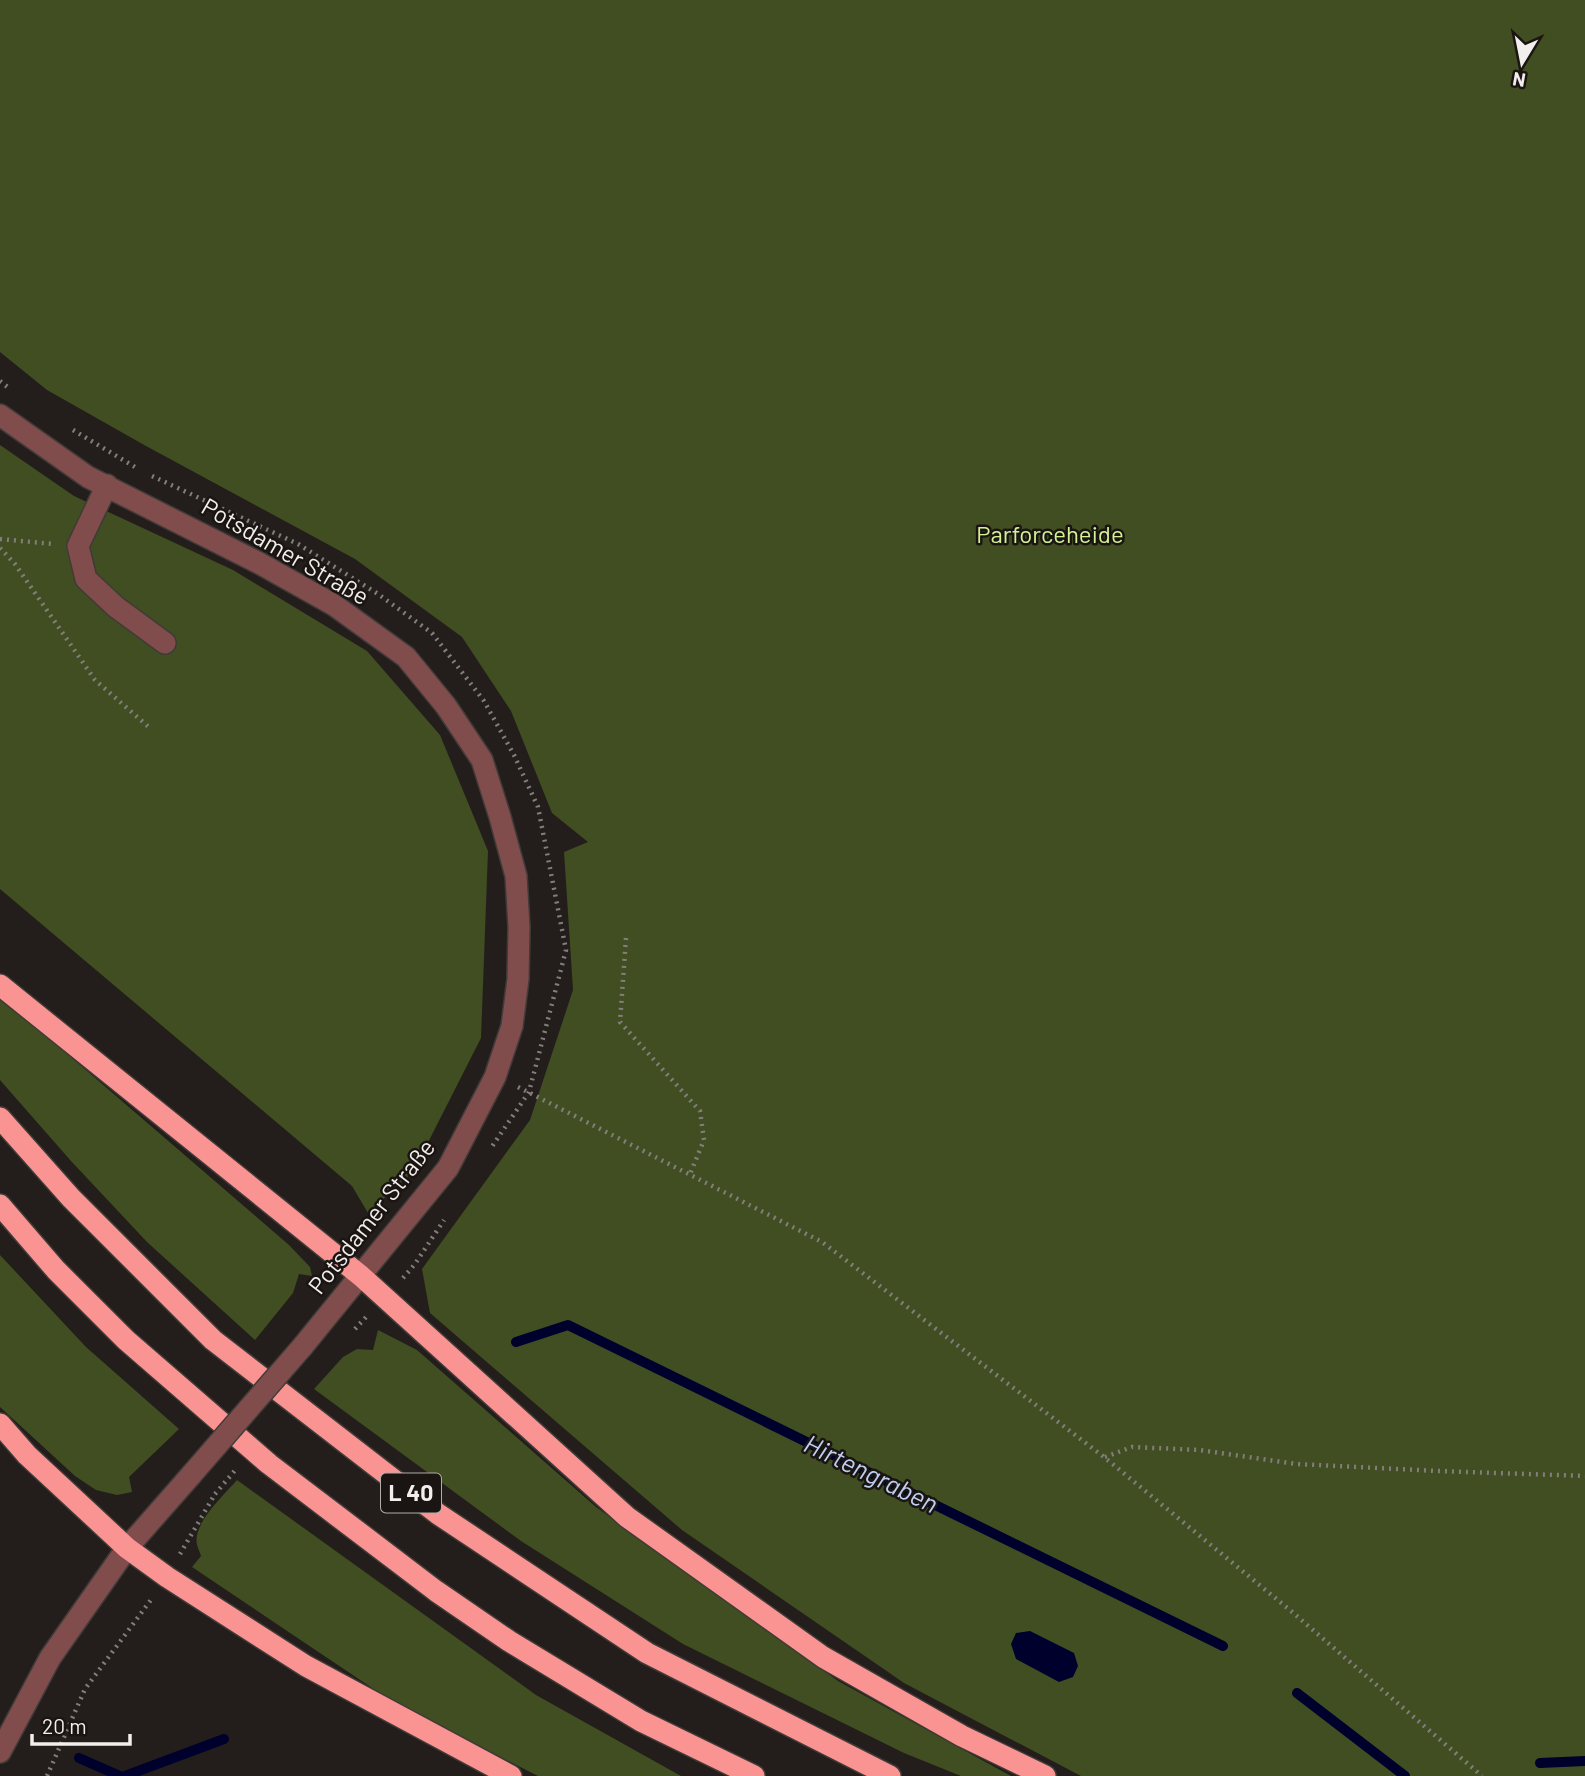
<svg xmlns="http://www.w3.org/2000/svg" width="1585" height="1776" viewBox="0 0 1585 1776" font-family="Barlow,sans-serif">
  <rect width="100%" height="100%" fill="#231e1b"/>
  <path fill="#404e21" d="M0 0H1585V1776H1081L904 1683 682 1530 430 1313 422 1269 530 1120 573 990 564 852 588 842 552 813 511 711 462 637 355 559 146 446 47 390 0 352Z
    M0 445 74 496 233 570 367 651 440 735 488 851 481 1038 413 1172 368 1213 352 1186 0 889Z
    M0 996 289 1245 310 1267 312 1276 299 1274 293 1293 255 1340 147 1242 71 1161 0 1080Z
    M0 1255 86 1347 179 1429 129 1477 132 1492 117 1495 96 1490 75 1476 0 1407Z
    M378 1330 417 1350 596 1507 838 1681 1011 1776H961L904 1753 683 1644 521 1541 314 1389 343 1357 357 1349 373 1350Z
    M237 1480 536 1695 681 1776H538L393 1702 192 1567 201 1556C200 1552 198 1549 197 1545 192 1524 224 1495 237 1480Z"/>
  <path fill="#00002d" d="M1030 1631 1074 1653 1078 1666 1073 1677 1059 1682 1016 1659 1011 1644 1016 1633Z"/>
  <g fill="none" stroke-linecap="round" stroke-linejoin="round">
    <path stroke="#00002d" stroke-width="10" d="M516 1342 568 1325 1223 1646
      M1297 1693 1405 1776
      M79 1758 120 1776
      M1540 1763 1585 1761
      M125 1776 224 1739"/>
    <g stroke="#403b38" stroke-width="24">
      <path id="minor" d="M0 415 88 477 259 563 334 605 406 657 446 706 482 760 500 817 516 876 519 927 518 979 512 1026 495 1077 448 1168 303 1346
        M107 485 78 546 86 579 116 607 165 643
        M0 1752 50 1658 127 1548 192 1474"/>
    </g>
    <g stroke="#403b38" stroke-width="24">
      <path id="highway" d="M0 985 361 1276 627 1517 823 1657 962 1736 1045 1776
        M0 1118 71 1198 213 1340 438 1514 647 1653 890 1776
        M0 1205 56 1270 126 1340 269 1464 436 1591 509 1641 641 1721 754 1776
        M0 1424 27 1455 127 1548 167 1577 306 1666 511 1776"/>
    </g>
    <path stroke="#827e7b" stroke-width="4.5" stroke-dasharray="2 5" stroke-linecap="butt" d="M0 381 10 389
      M73 430 135 467
      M152 476 298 544 378 594 432 633 484 701 514 755 538 807 566 950 529 1092 491 1148
      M0 539 53 544
      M0 548 15 564 95 680 151 729
      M626 938 620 1022 700 1111 704 1140 690 1174
      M518 1087 822 1242 1104 1457 1291 1611 1482 1776
      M403 1278 415 1264 444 1220
      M355 1329 368 1315
      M1105 1457 1132 1447 1200 1450 1297 1464 1438 1471 1585 1476
      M180 1554 215 1494
      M47 1776 85 1689 153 1597"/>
    <use href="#minor" stroke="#804d4c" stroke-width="21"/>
    <use href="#highway" stroke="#fa9492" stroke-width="21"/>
    <g stroke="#403b38" stroke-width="24" stroke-linecap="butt">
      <path id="minor-bridge" d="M192 1474 303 1346"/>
    </g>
    <path stroke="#827e7b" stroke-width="4.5" stroke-dasharray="2 5" stroke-linecap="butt" d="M215 1494 237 1468"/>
    <use href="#minor-bridge" stroke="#804d4c" stroke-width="21"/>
  </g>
  <g text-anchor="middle" stroke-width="5" stroke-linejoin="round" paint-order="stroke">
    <rect fill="#1a1512" stroke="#b0adaa" stroke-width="2" x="381" y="1473.5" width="60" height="39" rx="5"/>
    <g font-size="23" font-weight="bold" fill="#f1eeeb">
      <text x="411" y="1501">L 40</text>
    </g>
    <g font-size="24" fill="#d2f295" stroke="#1a1512">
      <text x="1050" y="543">Parforceheide</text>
    </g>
    <g font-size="24" fill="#f1eeeb" stroke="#1a1512">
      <text transform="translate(285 552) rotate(30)" y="8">Potsdamer Straße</text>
      <text transform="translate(372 1217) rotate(-52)" y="8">Potsdamer Straße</text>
    </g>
    <g font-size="26" font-style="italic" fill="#becff0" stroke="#1a1512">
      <text transform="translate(871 1474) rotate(26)" y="9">Hirtengraben</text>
    </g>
  </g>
  <g transform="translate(1522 63) rotate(190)" stroke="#1a1512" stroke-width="5" paint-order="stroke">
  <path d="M0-5L12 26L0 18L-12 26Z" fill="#f1eeeb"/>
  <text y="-10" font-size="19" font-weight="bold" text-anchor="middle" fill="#f1eeeb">N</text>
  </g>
  <path d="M32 1734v10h98v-10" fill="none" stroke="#f1eeeb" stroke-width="3.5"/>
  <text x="42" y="1734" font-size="21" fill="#f1eeeb" stroke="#1a1512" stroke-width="5" paint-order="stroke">20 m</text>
</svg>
